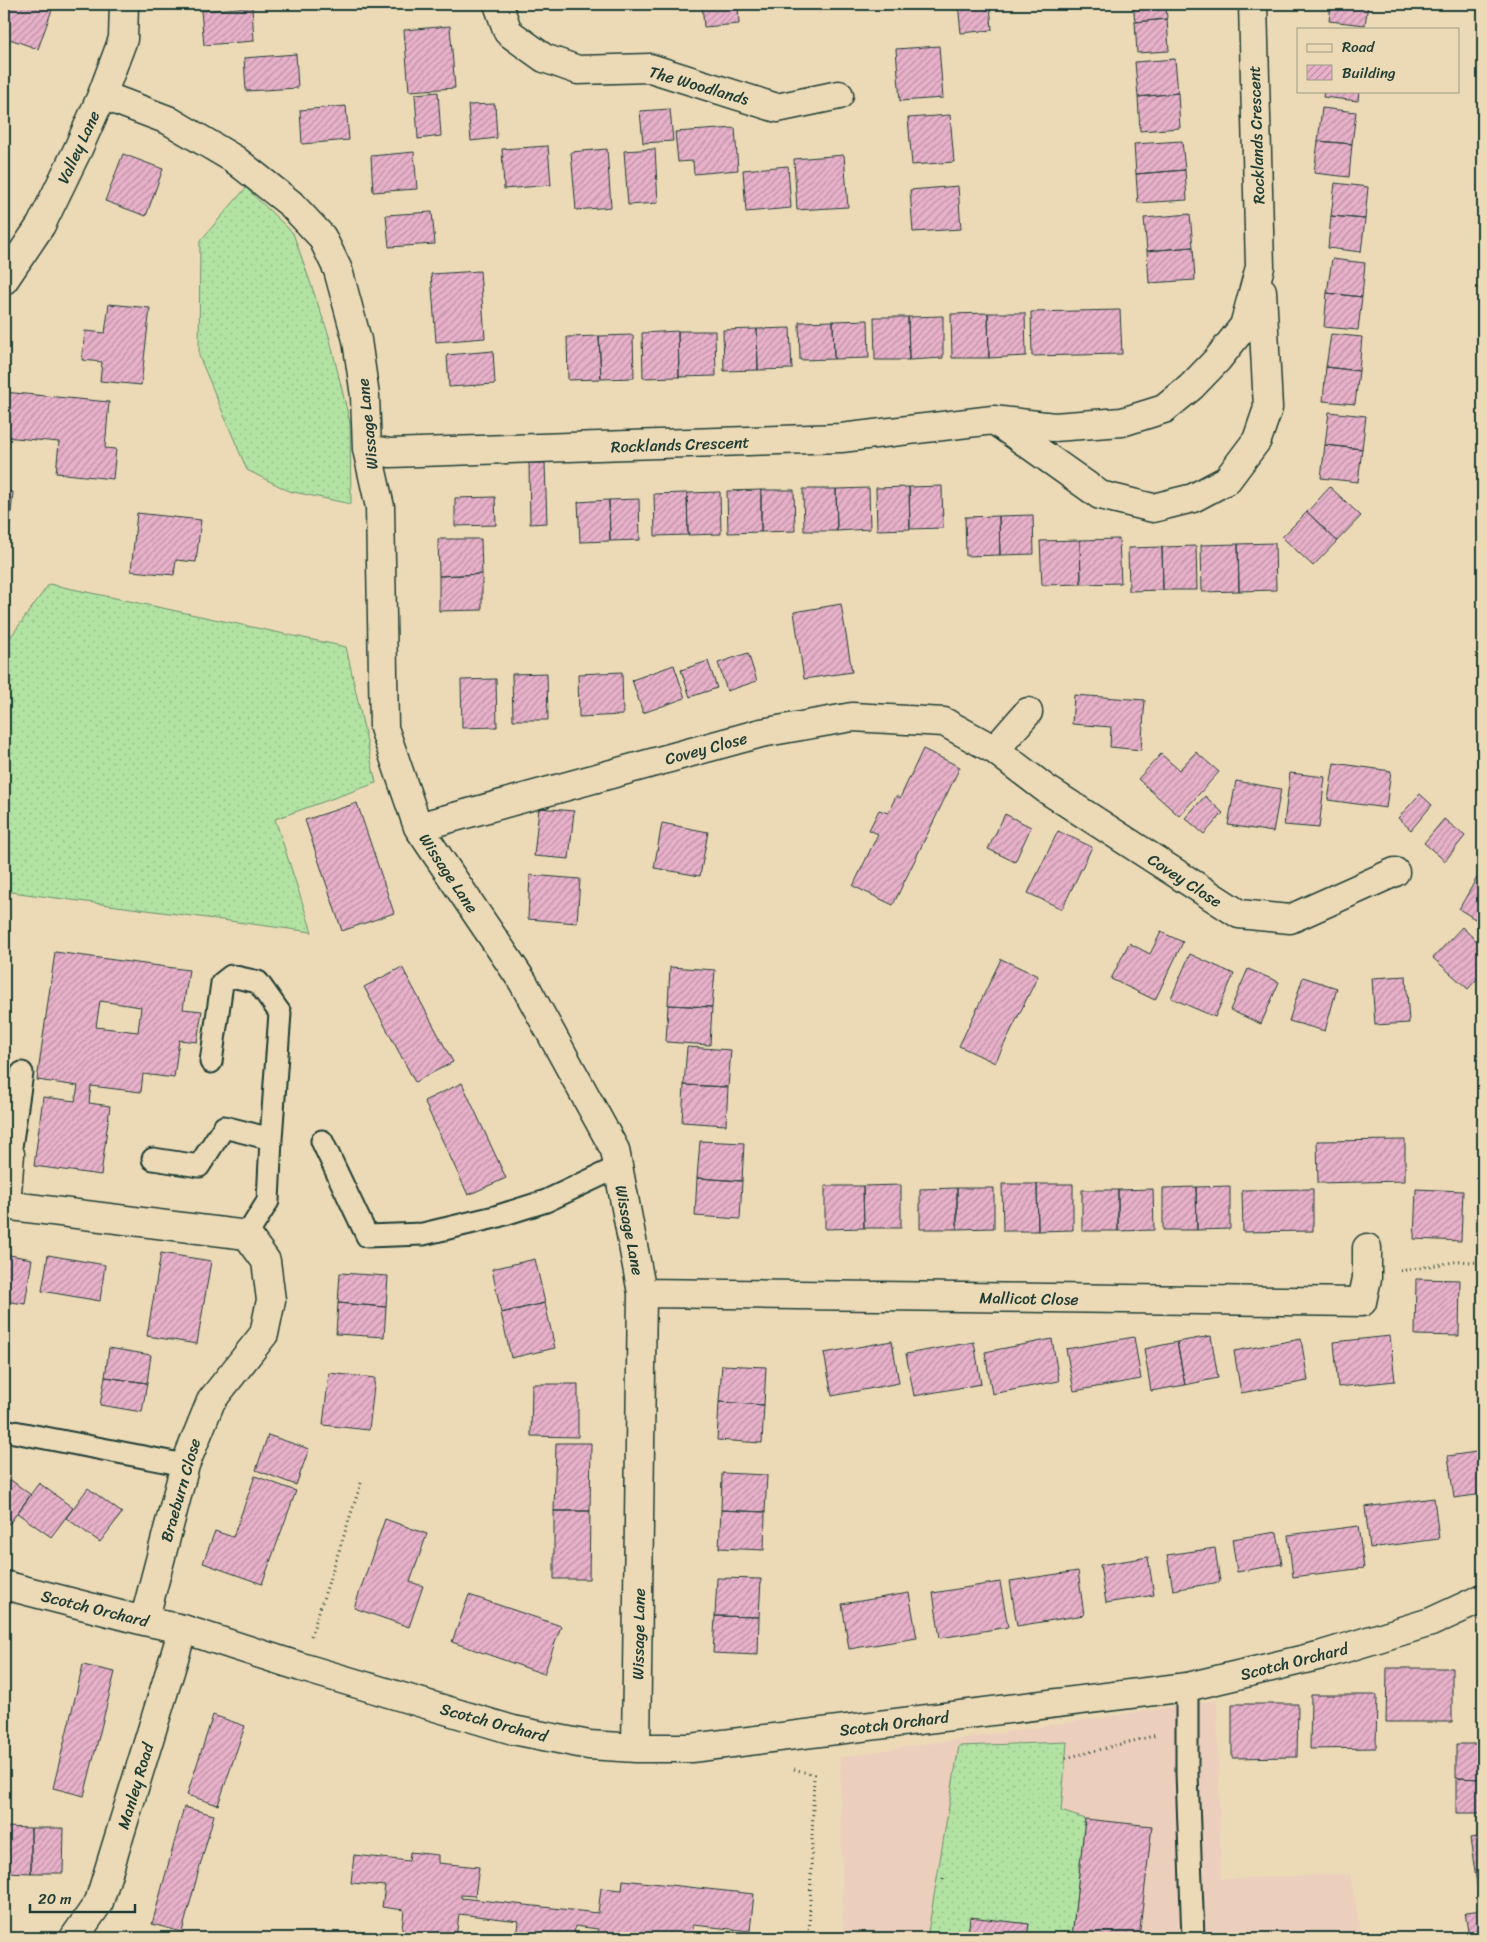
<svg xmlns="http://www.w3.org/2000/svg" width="1487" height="1942" viewBox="0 0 1487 1942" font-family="Sriracha,sans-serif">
  <defs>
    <pattern id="grass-dots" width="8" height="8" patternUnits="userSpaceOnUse" patternTransform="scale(1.25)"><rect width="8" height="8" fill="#b3e3a3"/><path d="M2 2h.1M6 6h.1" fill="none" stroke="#9ac48d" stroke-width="1.8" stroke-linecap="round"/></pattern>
    <pattern id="building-hatch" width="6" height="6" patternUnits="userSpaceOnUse" patternTransform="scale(1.25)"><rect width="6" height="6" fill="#e8b1c9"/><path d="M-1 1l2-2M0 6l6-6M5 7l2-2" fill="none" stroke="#bb91a4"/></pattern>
  </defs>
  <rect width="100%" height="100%" fill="#ecdab7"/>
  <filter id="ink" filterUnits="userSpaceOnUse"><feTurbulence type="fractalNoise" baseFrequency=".02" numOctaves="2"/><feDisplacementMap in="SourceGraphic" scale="10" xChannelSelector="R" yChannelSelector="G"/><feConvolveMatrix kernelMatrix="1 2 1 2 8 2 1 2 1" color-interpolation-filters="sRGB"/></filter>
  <g filter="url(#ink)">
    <path fill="#ebcebc" d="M1217 1700 1221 1879 1350 1874 1362 1938H843L840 1757Z"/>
    <path fill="url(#grass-dots)" stroke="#69906c" d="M246 188 293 233 329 336 350 423 351 504 289 491 247 470 199 356 200 241Z
      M49 584 346 647 376 783 275 819 312 932 4 891V646Z
      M1067 1742 1061 1811 1085 1819 1072 1938H1027L1029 1924 970 1918 968 1938H927L959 1746Z"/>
    <path fill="url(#building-hatch)" stroke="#1f3d34" fill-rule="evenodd" d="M4 4H54L38 49 4 37Z
      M702 4H738L739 24 704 27Z
      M958 4H990L992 30 961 33Z
      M1133 4H1166L1167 19 1135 22Z
      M1331 4H1368L1365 25 1329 21Z
      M252 7 254 41 204 45 201 11Z
      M1167 19 1169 51 1137 53 1135 22Z
      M450 26 455 88 409 91 404 30Z
      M939 46 943 98 900 101 896 49Z
      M296 54 298 88 246 91 244 58Z
      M1175 59 1178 93 1138 97 1135 62Z
      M1324 91H1359L1358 101 1323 97Z
      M438 92 441 136 418 139 415 94Z
      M1178 93 1180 128 1140 131 1138 97Z
      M495 104 497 138 471 141 468 105Z
      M346 106 349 140 302 144 300 110Z
      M1322 108 1356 112 1352 144 1318 141Z
      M670 109 673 141 643 143 640 111Z
      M950 115 954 162 912 165 908 118Z
      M735 128 738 170 694 174 693 161 678 162 675 132Z
      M1182 141 1185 170 1136 174 1134 144Z
      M1318 141 1352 144 1349 177 1314 173Z
      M548 146 551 185 504 189 502 149Z
      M607 149 611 207 576 210 571 152Z
      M655 149 658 203 628 205 624 151Z
      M414 152 417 189 373 192 371 156Z
      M123 154 163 169 146 216 105 201Z
      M844 155 848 207 797 210 794 159Z
      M788 166 791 208 746 212 743 170Z
      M1185 170 1187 200 1138 203 1136 174Z
      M1335 183 1368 187 1365 219 1331 216Z
      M958 186 961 229 913 232 910 190Z
      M432 212 435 244 389 247 386 215Z
      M1190 214 1193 247 1147 251 1144 218Z
      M1331 216 1365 219 1361 252 1328 248Z
      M1193 247 1195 280 1149 283 1147 251Z
      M1332 259 1365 263 1362 297 1327 293Z
      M480 271 485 338 436 342 431 274Z
      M1327 293 1362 297 1358 330 1324 327Z
      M109 304 150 308 141 385 100 381 102 362 82 360 85 331 105 333Z
      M1120 310 1122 354 1032 356 1031 312Z
      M988 313 989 358H952L951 314Z
      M988 313H1025L1026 356 989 358Z
      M943 316V358L909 360 908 317Z
      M874 317H908L909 360H875Z
      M868 320 869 358 834 359 833 321Z
      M833 321 834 359 800 360 799 322Z
      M790 328 792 369 758 370 757 329Z
      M757 329 758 370 724 371 723 330Z
      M678 331 679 377 643 378 642 333Z
      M678 331H715L716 376 679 377Z
      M1331 334 1362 337 1359 371 1326 367Z
      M633 335 634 378 601 379 599 336Z
      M599 336 601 379 568 380 567 337Z
      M493 351 495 384 449 387 447 355Z
      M1326 367 1359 371 1355 404 1323 401Z
      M4 392 109 402 105 448 116 449 113 479 56 473 59 442 4 437Z
      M1329 412 1366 416 1362 449 1325 445Z
      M1325 445 1362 449 1358 482 1321 478Z
      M529 463H545L547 523 530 524Z
      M942 486 943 528 910 529 909 487Z
      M909 487 910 529 877 530 876 488Z
      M1330 487 1361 516 1337 541 1307 512Z
      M869 488 870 529 837 531 836 489Z
      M803 489H836L837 531H804Z
      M761 490V532L728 533 727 491Z
      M761 490H794L795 531 761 532Z
      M4 491 13 492 10 524 4 523Z
      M720 492 721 534 688 535 687 493Z
      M687 493 688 535 655 536 654 494Z
      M495 497 496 525 455 526V498Z
      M639 499 640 540 610 541 609 500Z
      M609 500 610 541 580 542 578 502Z
      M1307 512 1337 541 1313 566 1282 537Z
      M137 513 201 520 196 562 176 560 174 575 131 571Z
      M1033 515 1034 554 1000 555 999 516Z
      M999 516 1000 555 966 556 965 517Z
      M438 539H481L482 574 439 576Z
      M1119 539 1121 583 1081 584 1080 540Z
      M1080 540 1081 584 1042 585 1040 541Z
      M1275 543 1276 590 1239 591 1238 544Z
      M1238 544 1239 591 1202 592 1201 545Z
      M1196 546 1197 590H1163L1162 547Z
      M1162 547 1163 590 1129 591 1128 548Z
      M482 574V610L439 611V576Z
      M841 604 852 672 804 679 794 612Z
      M748 653 757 681 727 691 718 663Z
      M708 661 717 688 690 697 681 670Z
      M674 665 685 698 643 713 632 680Z
      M622 672 623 715 579 717 578 674Z
      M547 673 548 720H513L512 674Z
      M496 679 497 727 462 728 461 680Z
      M1074 695 1145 700 1141 750 1110 747 1111 727 1072 724Z
      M923 749 960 767 893 905 853 886 878 834 869 830 879 810 888 813 896 796 900 798Z
      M1196 752 1219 772 1179 816 1138 779 1161 754 1179 770Z
      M1334 763 1391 771 1386 808 1328 800Z
      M1290 773 1325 777 1319 828 1284 825Z
      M1236 781 1281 789 1273 832 1228 825Z
      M1420 794 1432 805 1411 830 1398 818Z
      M1205 796 1223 813 1204 834 1185 818Z
      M357 803 394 913 342 931 305 820Z
      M539 808 574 811 569 859 534 856Z
      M1005 814 1031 827 1015 862 988 849Z
      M1444 819 1465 836 1445 861 1424 843Z
      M662 823 708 832 700 876 654 868Z
      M1058 831 1092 847 1062 909 1028 893Z
      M1482 869 1483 870V924L1459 909Z
      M530 875 580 879 577 923 528 919Z
      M1462 927 1483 947V972L1468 989 1433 958Z
      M1161 932 1183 942 1155 1000 1111 979 1129 943 1150 954Z
      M55 952 189 970 183 1009 202 1011 197 1042 179 1040 174 1078 143 1074 141 1092 91 1086 89 1103 110 1106 101 1175 34 1166 43 1097 75 1101 78 1086 37 1080ZM100 1001 141 1007 138 1032 96 1027Z
      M1190 954 1234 974 1215 1017 1171 998Z
      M1001 959 1038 976 995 1063 959 1046Z
      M402 967 453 1062 415 1082 364 987Z
      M670 967 715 970 712 1007 668 1005Z
      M1248 969 1279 982 1261 1024 1230 1010Z
      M1406 976 1409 1023 1375 1025 1372 978Z
      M1303 977 1337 988 1325 1031 1289 1021Z
      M668 1005 712 1007 710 1045 666 1042Z
      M687 1047 731 1050 728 1087 684 1085Z
      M462 1083 506 1178 468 1195 424 1101Z
      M684 1085 728 1087 726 1125 682 1122Z
      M1405 1140V1181L1318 1183 1317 1141Z
      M700 1141 744 1143 742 1181 697 1178Z
      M697 1178 742 1181 740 1219 695 1216Z
      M1002 1184H1037L1038 1231H1003Z
      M1037 1184H1073V1230L1038 1231Z
      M901 1185V1228H864L863 1186Z
      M825 1186H863L864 1228 825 1229Z
      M1230 1186V1229L1197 1230 1196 1187Z
      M1196 1187 1197 1230H1163V1188Z
      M957 1188H994V1228L957 1229Z
      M957 1188V1229H920V1189Z
      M1153 1189 1154 1230 1118 1231V1190Z
      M1313 1189V1231L1243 1232 1242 1190Z
      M1416 1189 1463 1191 1461 1241 1414 1239Z
      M1082 1190H1118V1231H1082Z
      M161 1253 211 1261 197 1344 147 1336Z
      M4 1254 32 1259 25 1304 4 1301Z
      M48 1255 105 1265 100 1301 42 1291Z
      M535 1259 545 1303 501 1313 492 1269Z
      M340 1273 388 1276 386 1307 338 1303Z
      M1416 1279 1460 1280 1459 1336 1415 1335Z
      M338 1303 386 1307 384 1337 336 1334Z
      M545 1303 555 1348 511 1358 501 1313Z
      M1211 1336 1218 1378 1185 1385 1177 1342Z
      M1390 1336 1395 1381 1338 1387 1334 1342Z
      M1134 1337 1141 1379 1074 1391 1066 1349Z
      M1052 1339 1059 1381 992 1394 985 1352Z
      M1301 1339 1308 1381 1241 1393 1234 1351Z
      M892 1341 899 1383 832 1396 824 1353Z
      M974 1342 981 1384 914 1396 906 1354Z
      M1177 1342 1185 1385 1151 1391 1144 1349Z
      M109 1348 151 1355 147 1383 105 1377Z
      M722 1365 766 1367 764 1405 719 1402Z
      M329 1373 375 1378 369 1430 323 1425Z
      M105 1377 147 1383 142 1412 100 1405Z
      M532 1384H578V1437L531 1436Z
      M719 1402 764 1405 762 1443 717 1440Z
      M268 1435 309 1449 296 1485 256 1470Z
      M556 1443H591L590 1511H554Z
      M1483 1451V1494L1454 1498 1448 1456Z
      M722 1473 767 1475 765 1512 721 1510Z
      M4 1475 31 1495 9 1524 4 1520Z
      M255 1476 296 1491 262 1584 203 1563 215 1531 233 1537Z
      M39 1483 73 1508 51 1537 17 1513Z
      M88 1488 122 1513 100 1542 66 1518Z
      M1434 1498 1439 1539 1370 1548 1365 1507Z
      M721 1510 765 1512 764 1550 719 1548Z
      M554 1511H590L589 1579H554Z
      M385 1519 427 1534 410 1582 423 1586 409 1627 354 1608Z
      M1358 1526 1364 1568 1293 1577 1288 1535Z
      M1277 1532 1282 1564 1237 1572 1232 1539Z
      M1215 1548 1220 1582 1173 1590 1167 1555Z
      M1148 1557 1154 1595 1106 1603 1100 1565Z
      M1078 1571 1084 1615 1017 1626 1010 1581Z
      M717 1578 761 1579 759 1617 715 1616Z
      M1000 1582 1008 1627 940 1638 933 1593Z
      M909 1593 917 1638 849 1649 842 1604Z
      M469 1595 561 1626 544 1674 452 1642Z
      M715 1616 759 1617 758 1655 713 1653Z
      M83 1665 115 1672 84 1796 53 1788Z
      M1387 1668H1452V1722H1386Z
      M1311 1695H1377L1376 1748 1310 1749Z
      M1232 1704H1298L1297 1757 1232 1758Z
      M213 1715 245 1726 218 1805 187 1795Z
      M1456 1744H1483V1779L1456 1778Z
      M1456 1778 1483 1779V1813H1456Z
      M184 1807 214 1815 182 1932 152 1924Z
      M1085 1819 1152 1826 1139 1938H1072Z
      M4 1827 31 1828V1873L4 1872Z
      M31 1828H64L63 1873H31Z
      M1483 1837V1896L1479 1897 1470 1839Z
      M410 1852 438 1855V1863L479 1867 475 1896 461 1895V1898L598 1913 601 1888 622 1890 623 1880 754 1894 750 1931 693 1925 692 1938H597L598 1929 575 1926 574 1938H517L519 1921 459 1914 456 1938 430 1935V1938H401L404 1910 382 1907 385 1886 351 1883 354 1855 409 1861Z
      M1483 1910V1938H1469L1465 1912Z
      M970 1917 1029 1924 1027 1938H968Z"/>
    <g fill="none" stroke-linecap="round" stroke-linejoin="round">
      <g stroke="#1f3d34" stroke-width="25">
        <path id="lane" d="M211 1062 222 983 231 976 258 982 280 1013 271 1139
          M322 1141 367 1236 423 1234 495 1217 546 1201 618 1167
          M10 1154 22 1073
          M153 1159 199 1166 224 1127 271 1139 268 1201 247 1235
          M4 1430 185 1465
          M1187 1687V1773L1193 1938"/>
      </g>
      <g stroke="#1f3d34" stroke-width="31">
        <path id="street" d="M498 4 508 32 544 58 578 70 650 68 777 108 839 95
          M102 95 168 120 234 159 291 204 322 237 338 270 357 340 365 396 367 449 380 507 384 728 418 827 523 982 615 1150 642 1293 636 1748
          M4 280 41 225 78 149 102 95 123 39 124 4
          M997 422 1100 495 1153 508 1193 498 1227 480 1257 440 1268 408 1262 291
          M367 449 390 453 841 438 993 420 1054 427 1122 422 1164 409 1191 387 1217 360 1244 326 1260 267 1253 4
          M995 750 1028 712
          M418 827 761 733 852 717 944 722 995 750 1046 789 1239 914 1290 919 1395 872
          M4 1205 247 1235 266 1261 271 1300 264 1334 211 1401 185 1465 144 1621
          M6 1205 10 1154
          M642 1293 1362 1302 1367 1278V1248
          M4 1585 144 1621 183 1629 301 1667 513 1730 589 1745 636 1748H691L1187 1687 1322 1655 1431 1622 1483 1598
          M74 1938 99 1902 183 1629"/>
      </g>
      <path stroke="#1f3d34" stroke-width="3" stroke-dasharray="1 4" stroke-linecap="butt" d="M1400 1271 1460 1261 1483 1263
        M311 1636 362 1480
        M1066 1758 1157 1735
        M794 1769 814 1775 809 1938
        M943 1879 944 1874"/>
      <use href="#lane" stroke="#ecdab7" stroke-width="21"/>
      <use href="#street" stroke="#ecdab7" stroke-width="28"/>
    </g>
  </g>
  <g text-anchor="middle" stroke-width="4" stroke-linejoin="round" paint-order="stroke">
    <g font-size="16" fill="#1f3d34" stroke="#ecdab7">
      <text transform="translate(699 85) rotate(16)" y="6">The Woodlands</text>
      <text transform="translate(1256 135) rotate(-92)" y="6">Rocklands Crescent</text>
      <text transform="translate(78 147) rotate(-65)" y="6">Valley Lane</text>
      <text transform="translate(367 424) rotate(-96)" y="6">Wissage Lane</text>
      <text transform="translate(680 444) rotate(-2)" y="6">Rocklands Crescent</text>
      <text transform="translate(706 748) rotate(-15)" y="6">Covey Close</text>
      <text transform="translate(449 873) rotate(56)" y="6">Wissage Lane</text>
      <text transform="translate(1185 880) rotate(33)" y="6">Covey Close</text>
      <text transform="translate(630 1230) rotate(79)" y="6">Wissage Lane</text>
      <text transform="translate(1029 1298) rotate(1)" y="6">Mallicot Close</text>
      <text transform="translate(180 1490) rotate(-74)" y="6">Braeburn Close</text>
      <text transform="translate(95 1608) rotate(14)" y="6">Scotch Orchard</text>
      <text transform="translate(638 1634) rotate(-89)" y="6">Wissage Lane</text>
      <text transform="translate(1294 1661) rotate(-14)" y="6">Scotch Orchard</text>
      <text transform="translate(494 1722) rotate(15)" y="6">Scotch Orchard</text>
      <text transform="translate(894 1723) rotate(-7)" y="6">Scotch Orchard</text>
      <text transform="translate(135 1786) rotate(-73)" y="6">Manley Road</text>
    </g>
  </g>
  <rect width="1487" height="1942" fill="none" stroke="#ecdab7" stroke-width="20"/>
  <rect x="10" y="10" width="1467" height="1922" fill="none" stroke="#1f3d34" stroke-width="2" filter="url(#ink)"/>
  <rect x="1297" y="28" width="162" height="65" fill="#ecdab7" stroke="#9a9b83"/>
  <rect x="1307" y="44" width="25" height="8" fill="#ecdab7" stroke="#9a9b83"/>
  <text x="1342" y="52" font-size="15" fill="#1f3d34">Road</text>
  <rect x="1307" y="65" width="25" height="15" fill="url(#building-hatch)" stroke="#9a9b83"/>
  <text x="1342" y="78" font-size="15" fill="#1f3d34">Building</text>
  <path d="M30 1904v8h105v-8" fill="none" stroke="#1f3d34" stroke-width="2.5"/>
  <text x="38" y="1904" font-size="15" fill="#1f3d34" stroke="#ecdab7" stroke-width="4" paint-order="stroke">20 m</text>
</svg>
